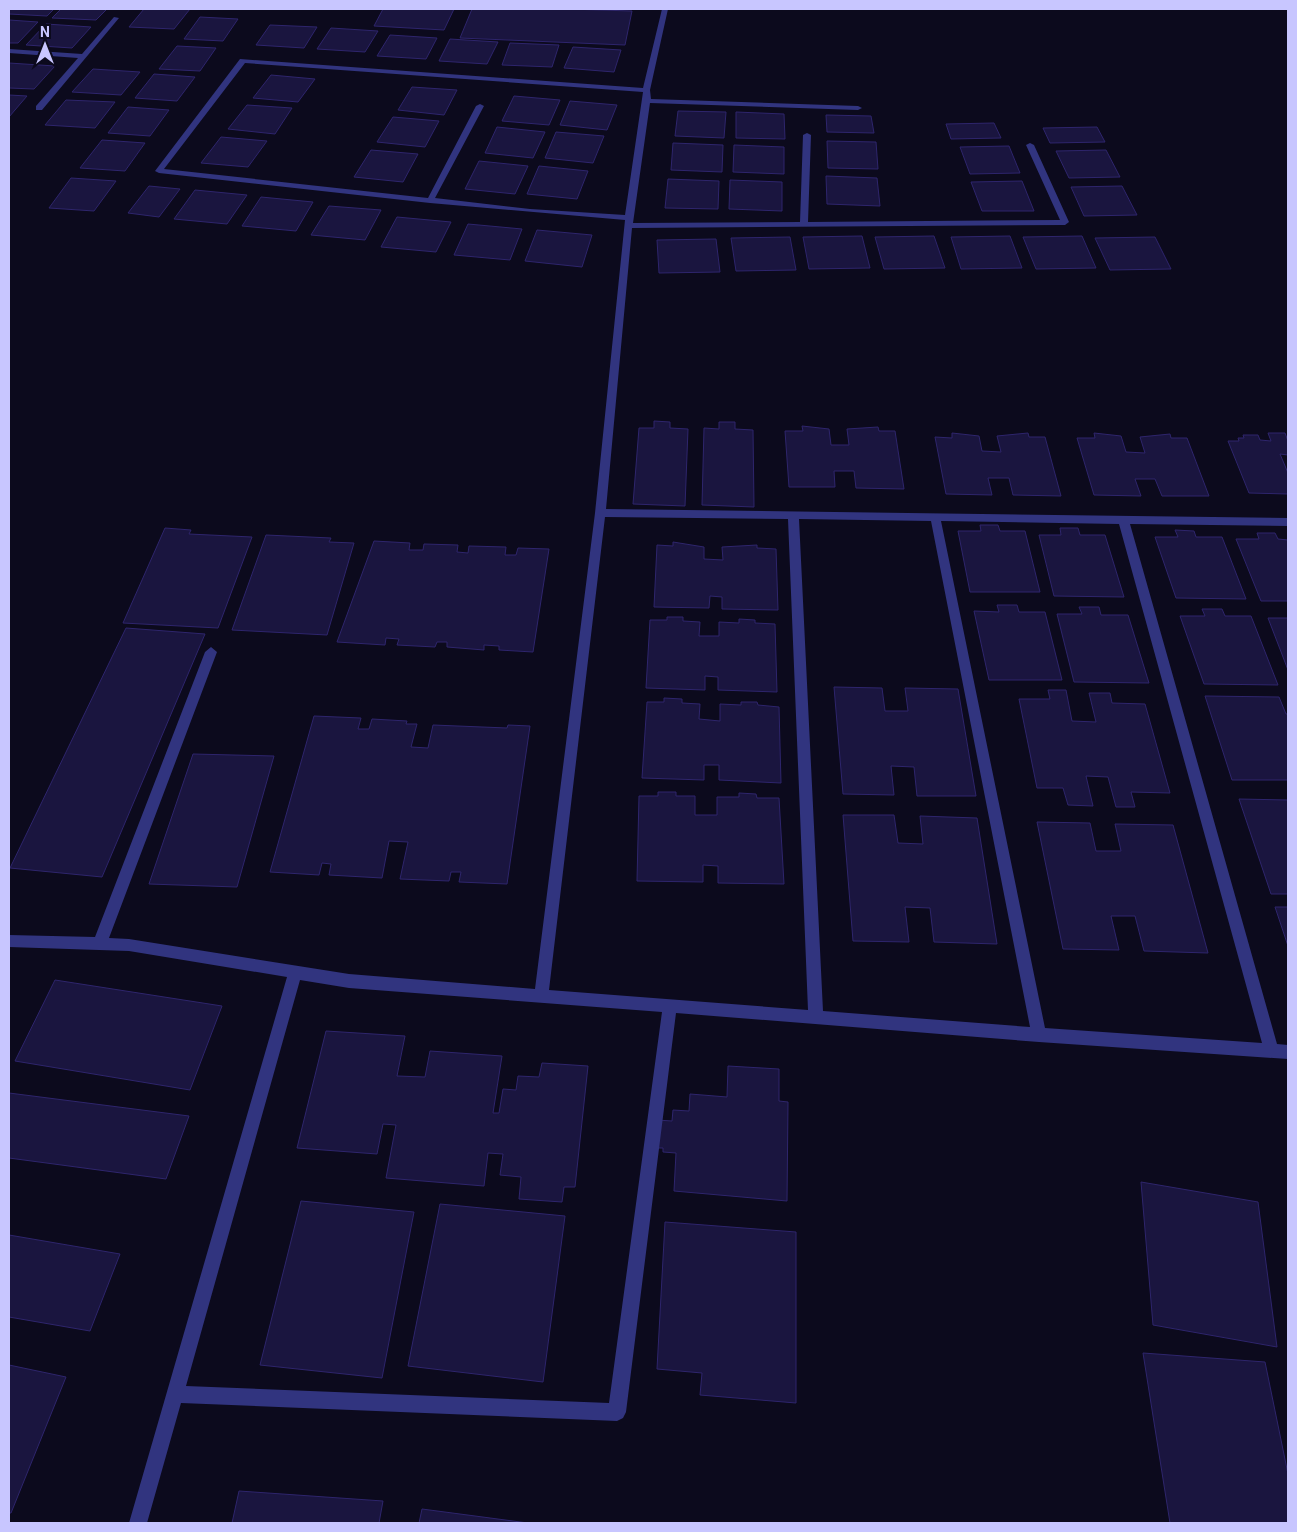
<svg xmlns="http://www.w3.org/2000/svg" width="1297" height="1532" viewBox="0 0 1297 1532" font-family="Roboto,sans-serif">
  <rect width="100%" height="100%" fill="#0c0a1d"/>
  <path fill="#1a153f" stroke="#2e256c" d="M9 9H54L47 16 9 14Z
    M61 9H107L96 20 52 18Z
    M144 9H190L174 29 129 27Z
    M383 9H454L444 30 374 26Z
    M472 9H568L632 11 625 45 460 38Z
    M200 17 238 19 223 41 184 39Z
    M9 20 38 22 18 43H9Z
    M46 24 91 27 72 48 26 45Z
    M270 25 317 27 304 48 256 45Z
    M331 28 378 31 365 52 317 49Z
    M390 35 437 38 426 59 377 56Z
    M450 39 498 42 487 64 439 61Z
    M510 43 559 45 552 67 502 65Z
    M177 46 216 48 200 71 159 69Z
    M573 47 621 50 614 72 564 68Z
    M9 63 55 66 34 89 9 88Z
    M93 69 140 72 121 95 72 92Z
    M154 74 195 77 177 101 135 98Z
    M271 75 315 79 298 102 253 98Z
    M412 87 457 90 444 115 398 110Z
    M9 95 27 96 9 117Z
    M514 96 560 100 549 125 502 121Z
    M66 100 115 102 95 128 45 125Z
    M570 101 617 105 607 130 560 125Z
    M247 105 292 108 275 134 228 129Z
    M128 107 169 110 150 136 108 133Z
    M678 111 726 112 724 138 675 136Z
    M736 112 784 114 785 139 736 138Z
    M826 115 871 116 874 133 827 132Z
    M393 117 439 121 425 147 377 142Z
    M994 123 1001 138 951 139 946 124Z
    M497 127 545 132 533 158 485 153Z
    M1097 127 1105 142 1050 143 1043 128Z
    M556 132 604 136 593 163 545 158Z
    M221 137 267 141 248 167 201 163Z
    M102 140 145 143 125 171 80 168Z
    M827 141 876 142 878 169 828 168Z
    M673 143 723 145 722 172 671 170Z
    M734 145 784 147V174L733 172Z
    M1009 146 1020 173 970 174 960 147Z
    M371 150 418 154 403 182 354 177Z
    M1106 150 1120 177 1069 178 1056 151Z
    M479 161 528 166 515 194 465 189Z
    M539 166 588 171 577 199 527 194Z
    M826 176 877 178 880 206 827 204Z
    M71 178 116 181 94 211 49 208Z
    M668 179 719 181 718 209 665 208Z
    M730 180 782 182V211L729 209Z
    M1022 181 1034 211H982L971 182Z
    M149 186 180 189 159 217 128 213Z
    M1122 186 1137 215 1084 216 1071 187Z
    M195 190 247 195 227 224 174 219Z
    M261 197 313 202 296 231 242 226Z
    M329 206 381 210 365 240 311 235Z
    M397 217 451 222 436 252 381 247Z
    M468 224 522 229 510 260 454 255Z
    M537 230 592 235 582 267 525 261Z
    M862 236 870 268 809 269 803 237Z
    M934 236 945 268 884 269 875 237Z
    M1010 236 1022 268 961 269 951 237Z
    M1082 236 1096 268 1036 269 1023 237Z
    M790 237 796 270 736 271 731 238Z
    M1155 237 1171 269 1110 270 1095 238Z
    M716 239 720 272 659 273 657 240Z
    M654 421 670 422V428L688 429 685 506 633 504 639 428H654Z
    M719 422H735V429L753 430 754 507 702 505 704 428 719 429Z
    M802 426 829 429 831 445H849L847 429 878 427 879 431H895L904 489 856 488 854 471H834L835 487H789L785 431H803Z
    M952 433 979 436 982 451 1001 452 997 436 1028 433 1029 437H1045L1061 496 1013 495 1009 478H988L992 495 946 494 935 437 952 438Z
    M1094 433 1121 436 1126 452 1145 453 1140 437 1170 434 1171 438H1187L1209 496H1162L1155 479H1135L1141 496 1094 495 1077 438H1095Z
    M1268 433H1285L1288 441V455L1280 454 1288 473V494L1249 493 1228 441H1239L1238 438H1244L1243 435H1258L1260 440 1271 441Z
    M980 525H998L1000 531H1025L1040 592H970L958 531H981Z
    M165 528 191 530 189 534 252 537 218 628 123 623Z
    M1060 528H1078L1080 535H1105L1124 597 1054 596 1039 535H1061Z
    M1175 530 1194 531 1196 537H1222L1246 599 1176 598 1155 537H1178Z
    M1257 533H1275L1278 539 1288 540V601H1261L1236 539H1259Z
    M266 535 331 538 329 542 354 543 327 635 232 630Z
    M374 541 410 543 409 550H423L424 544 458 545 457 552 468 553 469 546 506 547 505 555H516L518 548 549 549 533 652 499 650V646L484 645V650L447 647V642H437L435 647 397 645 399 639 386 638 385 645 337 642Z
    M673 542 704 547V559L723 560 722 547 757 545V548L776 549 778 610 722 609V597L710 596 709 608 654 607 657 545 673 546Z
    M997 605H1017L1019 612H1045L1062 680H989L974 611 999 612Z
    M1079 607H1099L1101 615H1128L1149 683 1074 682 1057 614H1082Z
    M1202 609H1222L1225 616H1251L1278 685 1204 684 1180 616H1205Z
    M667 617H683V621L700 622 699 636H719V622L739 623V619L755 620V623L775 624 777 692 718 690V677L705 676V690L646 688 650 620H667Z
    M1268 618H1288V670Z
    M126 628 205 634 102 877 10 868Z
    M834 687 882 688 885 711H908L905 688 958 689 976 796H917L914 767 891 766 894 795 843 794Z
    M1048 690H1066L1072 721 1096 722 1089 693H1110L1112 703 1145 704 1170 793 1131 792 1135 807H1116L1108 777 1086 776 1093 806 1068 805 1063 788H1037L1019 699H1050Z
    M1205 696 1279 697 1286 714H1288V780H1232Z
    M664 698 682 699V703L700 704 699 719 720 721V704L741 705V702H757L758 705 779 707 781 783 719 780V765H704V780L642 778 647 702H664Z
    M314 716 361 718 358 729H369L372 719 407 721 406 724H417L411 747 428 748 433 725 507 728 508 725 530 726 507 884 459 882 461 872H451L449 881 400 879 408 842 389 841 382 878 329 875 331 864 322 863 319 875 270 872Z
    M193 754 274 756 237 887 149 884Z
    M658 792H676V796H695V815H717V797H739V793L756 794 757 798H779L784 884 718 883V866L703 865V882L637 881 639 796H658Z
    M1239 799 1288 800V894H1271Z
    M843 815H894L898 843 923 844 920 816 977 818 997 944 934 942 930 908 905 907 909 942 853 941Z
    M1037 822 1090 823 1096 851H1121L1115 824 1173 825 1208 953 1144 951 1135 916H1111L1119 950 1063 949Z
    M1275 907H1288V946Z
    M55 980 222 1006 190 1090 15 1061Z
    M326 1031 405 1036 397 1076 425 1077 430 1051 502 1056 493 1113H499L503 1089 516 1090 518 1076 539 1077 542 1063 588 1066 575 1187H564L562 1202 519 1199 521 1177 500 1175 503 1154 488 1153 484 1186 386 1178 396 1125 383 1124 377 1154 297 1148Z
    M728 1066 779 1069V1101L788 1102 787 1201 674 1191 676 1153 663 1152V1148H655L657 1120 672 1121 673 1110 689 1111 690 1094 727 1097Z
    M9 1093 189 1116 166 1179 9 1158Z
    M1141 1182 1258 1202 1277 1347 1153 1325Z
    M301 1201 414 1212 382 1378 260 1365Z
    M440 1204 565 1216 543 1382 408 1366Z
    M665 1222 796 1232V1403L700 1395 702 1373 657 1369Z
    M9 1235 120 1254 90 1331 9 1317Z
    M1143 1353 1265 1362 1288 1474V1523H1170Z
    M9 1365 66 1377 11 1513H9Z
    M239 1491 383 1501 379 1523H232Z
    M422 1509 528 1523H419Z"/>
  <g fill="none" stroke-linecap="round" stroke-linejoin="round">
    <path fill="#31347f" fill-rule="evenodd" d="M662 9H668L650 90 651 99 858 106 862 108 858 110 650 103 633 223 800 222 803 135 807 133 811 135 808 222 1060 220 1026 145 1030 143 1034 145 1069 222 1065 225 632 228 606 509 1288 518V526L1130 524 1277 1044 1288 1045V1059L1039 1042 676 1013 626 1412 623 1418 617 1421 181 1403 147 1523H129L287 977 129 951 9 947V935L95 937 205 652 211 647 217 652 109 938 129 939 349 974 535 989 595 513 625 220 430 203 159 173 155 171 240 59 643 88ZM245 63 643 92 625 215 530 209 435 198 484 106 480 104 476 106 428 198 164 169ZM605 517 788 519 808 1010 549 990ZM799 519 931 521 1030 1027 823 1011ZM941 521 1119 524 1262 1043 1045 1028ZM300 980 349 988 662 1012 609 1403 186 1386Z
      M114 17 119 18 42 110H36V106L78 58 9 53V49L82 54Z"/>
  </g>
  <rect width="1297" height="1532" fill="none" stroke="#c8c6ff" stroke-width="20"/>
  <g transform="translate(45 45)" stroke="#0c0a1d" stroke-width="4" paint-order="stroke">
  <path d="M0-4L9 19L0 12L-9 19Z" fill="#c8c6ff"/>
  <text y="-8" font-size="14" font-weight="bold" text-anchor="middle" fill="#c8c6ff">N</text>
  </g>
</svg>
